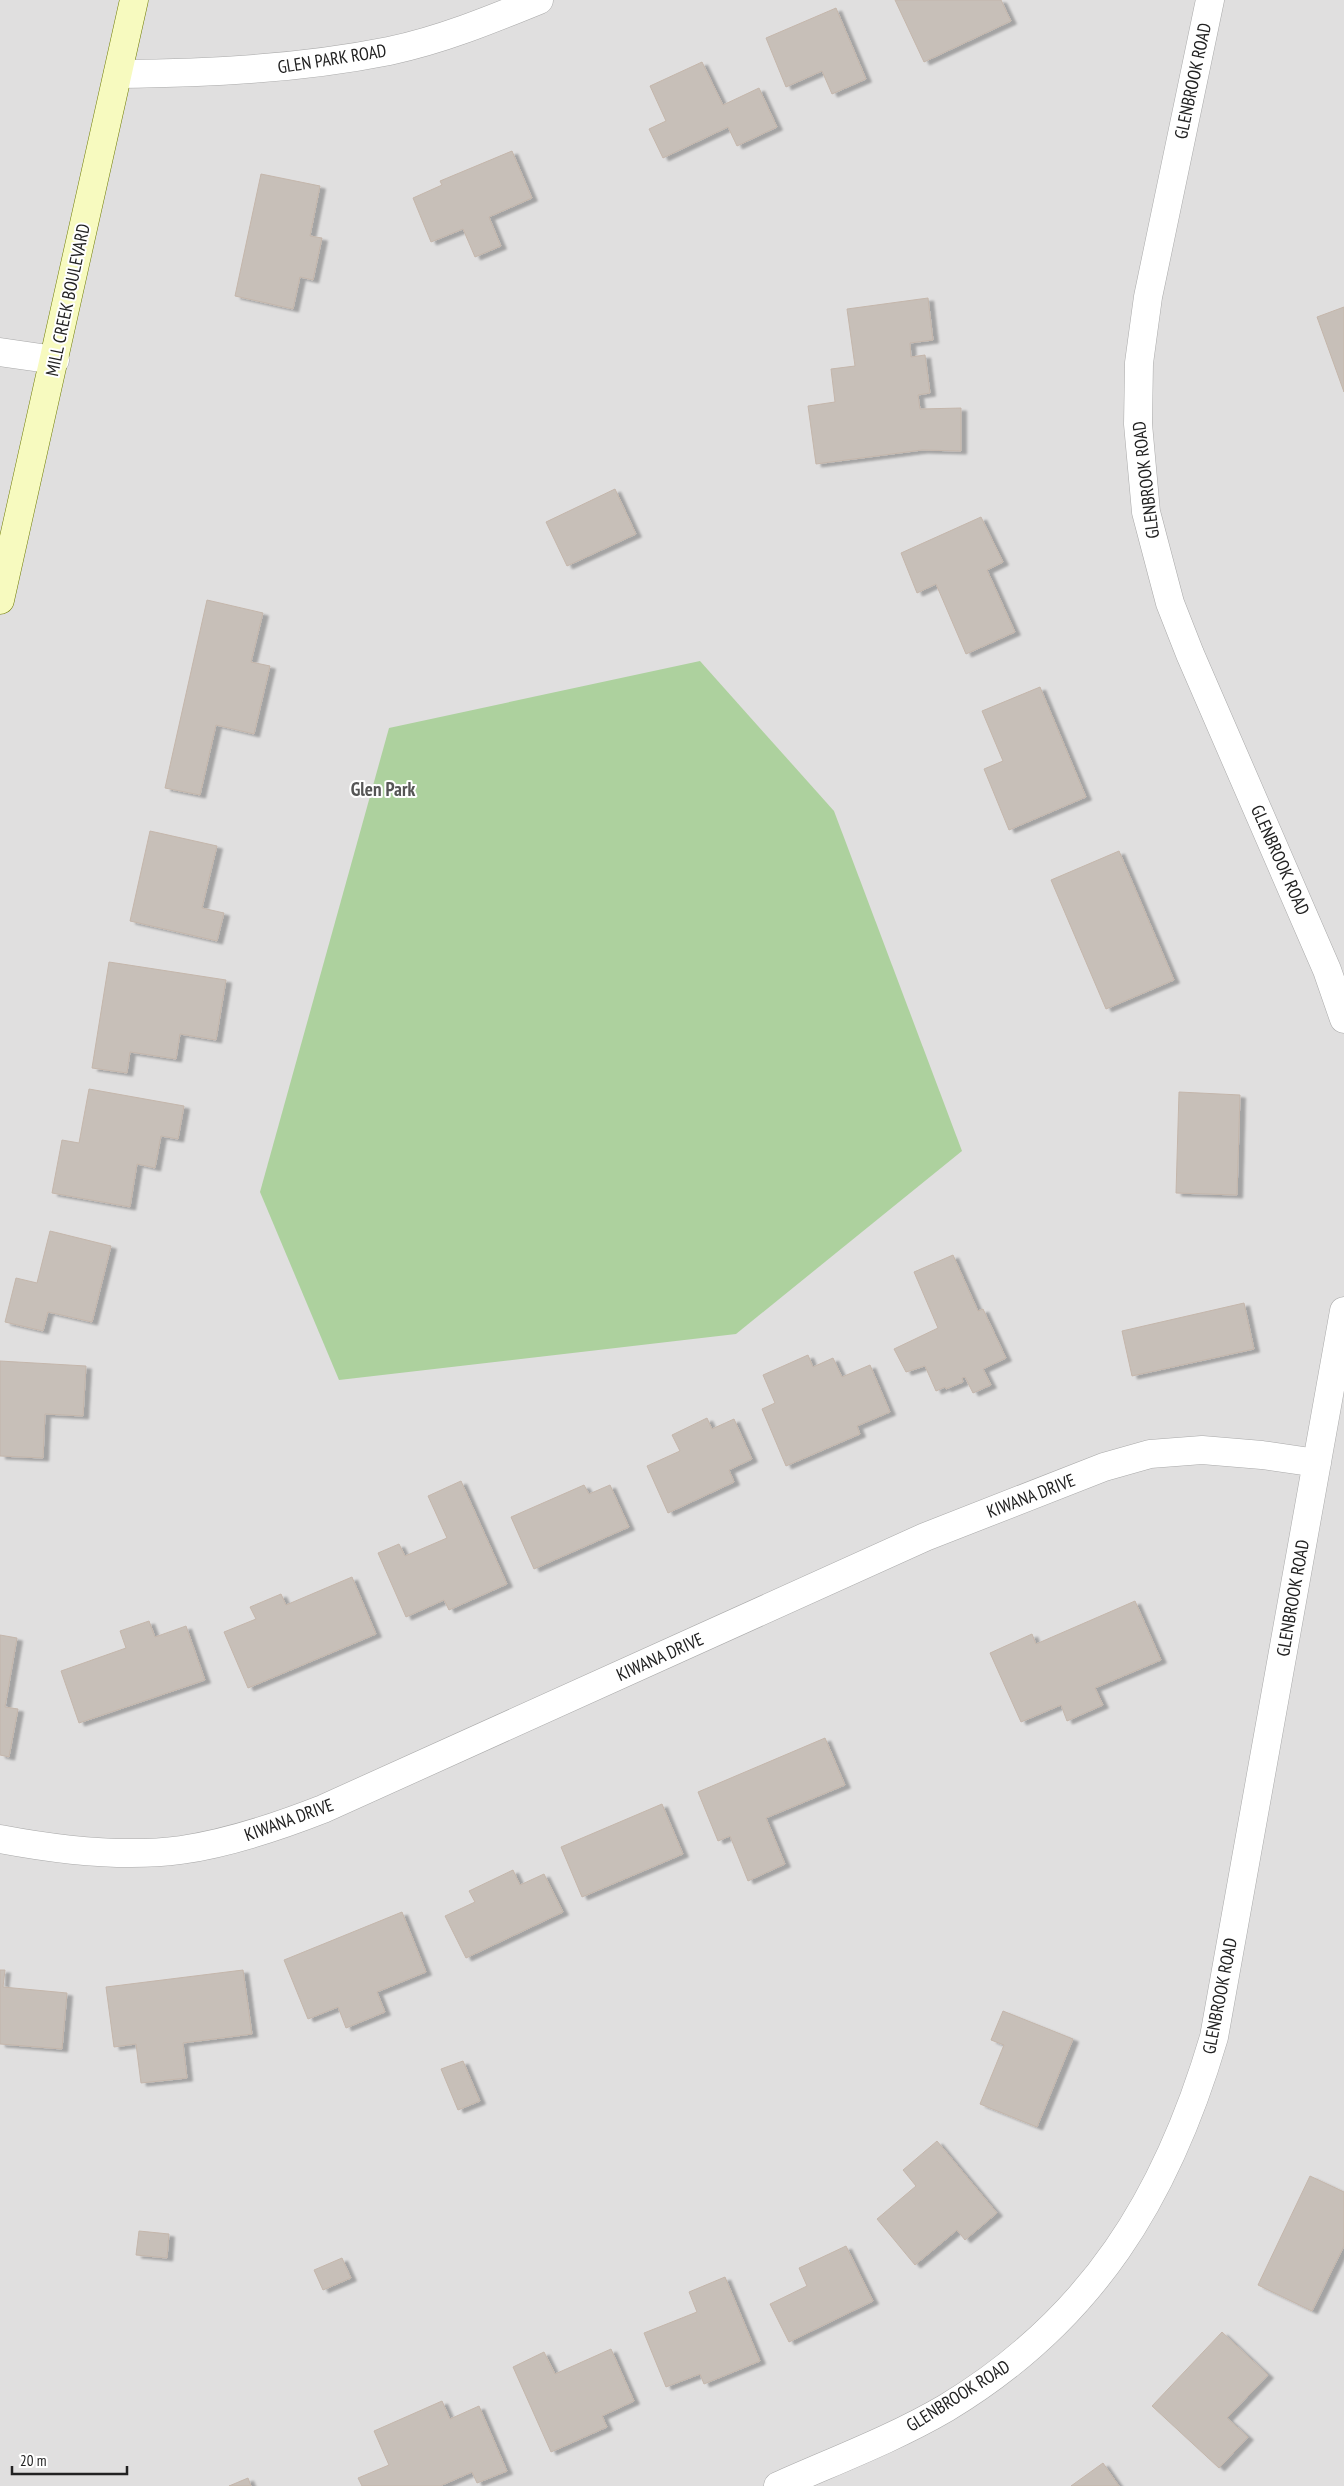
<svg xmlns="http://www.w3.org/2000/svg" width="1344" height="2486" viewBox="0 0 1344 2486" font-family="'PT Sans Narrow',sans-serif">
  <defs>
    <filter id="shadow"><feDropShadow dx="5.5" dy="3" stdDeviation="1" flood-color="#0004"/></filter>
  </defs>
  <rect width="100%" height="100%" fill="#f2efe9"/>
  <path fill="#e0dfdf" d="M0 0H1344V2486H0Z"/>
  <path fill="#add19e" d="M700 661 834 811 962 1151 736 1334 339 1380 260 1192 389 728Z"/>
  <path fill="#c7bfb8" stroke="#c4b6ab" filter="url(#shadow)" d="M895 0H1001L1011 21 924 62Z
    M836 8 866 79 832 94 822 71 786 87 766 38Z
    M702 62 723 105 759 88 777 127 737 146 728 127 663 158 649 129 666 121 650 86Z
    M512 151 532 198 489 217 501 246 475 257 463 229 431 242 413 198 442 185 440 181Z
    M261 174 320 186 310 236 322 238 313 280 300 277 293 309 235 296Z
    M928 298 933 340 910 343 911 357 925 355 930 393 918 395 920 409 961 408V451L922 450 816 464 808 406 835 402 831 369 855 366 847 309Z
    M1344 307V392L1317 317Z
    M615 489 636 534 567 566 546 522Z
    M981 517 1003 562 987 570 1015 632 966 654 936 584 917 593 901 553Z
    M207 600 263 613 251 662 270 666 254 734 216 725 200 795 165 788Z
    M1040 687 1086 797 1009 830 984 769 1003 761 982 711Z
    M150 831 217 846 202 908 224 913 217 941 130 921Z
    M1119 851 1174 980 1106 1009 1051 880Z
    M109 962 226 980 216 1040 180 1034 176 1059 130 1052 127 1073 92 1068Z
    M89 1089 184 1106 178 1139 161 1136 155 1168 137 1164 130 1207 52 1193 62 1140 79 1143Z
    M1179 1092 1240 1095 1237 1195 1176 1193Z
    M50 1231 111 1246 92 1322 48 1312 43 1331 5 1322 16 1278 37 1283Z
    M953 1255 978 1311 983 1309 1006 1358 983 1369 991 1385 973 1393 965 1377 962 1378 963 1382 946 1389 945 1387 936 1391 925 1366 906 1372 894 1349 938 1328 914 1272Z
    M1244 1303 1254 1349 1132 1376 1122 1331Z
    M808 1355 813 1367 833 1358 842 1377 870 1365 890 1412 857 1426 860 1434 786 1466 762 1409 775 1403 763 1375Z
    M0 1361 86 1366 83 1416 45 1414 43 1458 0 1456Z
    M707 1418 712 1429 734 1419 752 1459 729 1470 734 1482 668 1513 647 1466 680 1451 672 1435Z
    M461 1481 507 1584 449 1610 444 1600 406 1617 378 1553 399 1544 405 1556 447 1538 428 1496Z
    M584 1485 589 1494 610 1485 629 1527 534 1569 511 1517Z
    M352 1577 376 1634 248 1688 224 1632 256 1619 250 1607 281 1594 286 1605Z
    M1135 1601 1161 1660 1095 1688 1103 1705 1067 1721 1061 1705 1021 1722 990 1653 1032 1634 1036 1644Z
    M149 1621 155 1637 186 1626 205 1680 79 1723 61 1671 126 1648 120 1631Z
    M0 1635 17 1638 5 1707 18 1709 9 1757 0 1755Z
    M825 1738 845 1785 766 1818 785 1864 748 1881 730 1836 718 1841 698 1792Z
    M662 1804 683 1854 582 1897 561 1847Z
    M513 1870 520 1885 544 1874 563 1912 466 1958 445 1916 475 1902 469 1891Z
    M402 1912 426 1972 377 1992 385 2012 346 2028 338 2007 308 2019 284 1960Z
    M0 1970H5L3 1987 67 1993 62 2049 0 2044Z
    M243 1970 252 2034 183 2043 187 2078 141 2083 136 2044 114 2047 106 1987Z
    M1003 2011 1073 2039 1037 2127 980 2104 1004 2045 991 2040Z
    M463 2061 480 2101 458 2110 441 2069Z
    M937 2141 997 2213 965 2240 957 2230 915 2265 877 2219 916 2186 903 2170Z
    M1310 2176 1344 2192V2246L1312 2311 1258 2285Z
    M139 2231 169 2234 167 2258 136 2255Z
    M846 2246 873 2301 789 2342 770 2304 807 2286 799 2268Z
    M342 2258 351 2278 323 2290 314 2270Z
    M725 2277 760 2361 704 2384 700 2374 666 2387 644 2333 697 2312 689 2292Z
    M1222 2332 1268 2375 1227 2418 1248 2437 1219 2468 1152 2406Z
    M611 2349 634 2401 602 2416 607 2427 551 2452 513 2367 544 2352 555 2374Z
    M442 2401 450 2419 479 2406 507 2471 477 2483 472 2472 440 2486H362L358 2478 389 2465 374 2431Z
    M1103 2463 1119 2486H1071Z
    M248 2478 251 2486H229Z"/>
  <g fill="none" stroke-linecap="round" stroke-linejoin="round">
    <g stroke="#a9a9a9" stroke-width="29">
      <path id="street" d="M1210 0 1148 297 1139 363 1138 424 1146 512 1170 603 1190 654 1327 970 1344 1019
        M118 74C209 73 299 69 389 51 441 40 490 20 539 0
        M0 352 55 360
        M0 1839C58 1850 122 1858 181 1850 230 1843 277 1827 323 1809L925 1537 1104 1467 1150 1454 1202 1450 1262 1455 1317 1463
        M778 2486C834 2461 893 2439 946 2408 1092 2320 1167 2197 1214 2037L1344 1311"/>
    </g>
    <g stroke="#707d05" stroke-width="29">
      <path id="secondary" d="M0 600 134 0"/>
    </g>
    <use href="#street" stroke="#fff" stroke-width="28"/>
    <use href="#secondary" stroke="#f7fabf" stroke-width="28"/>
  </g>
  <g text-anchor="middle" stroke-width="4" stroke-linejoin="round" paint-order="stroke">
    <g font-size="18" fill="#222" stroke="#fff">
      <text transform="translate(332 59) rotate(-9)" y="6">GLEN PARK ROAD</text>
      <text transform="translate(1193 81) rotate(-78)" y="6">GLENBROOK ROAD</text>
      <text transform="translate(68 300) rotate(-78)" y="6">MILL CREEK BOULEVARD</text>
      <text transform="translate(1146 480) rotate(-97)" y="6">GLENBROOK ROAD</text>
      <text transform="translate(1280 860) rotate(66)" y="6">GLENBROOK ROAD</text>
      <text transform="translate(1031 1496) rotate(-21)" y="6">KIWANA DRIVE</text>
      <text transform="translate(1293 1598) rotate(-80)" y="6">GLENBROOK ROAD</text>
      <text transform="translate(660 1657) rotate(-24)" y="6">KIWANA DRIVE</text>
      <text transform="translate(289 1820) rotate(-20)" y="6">KIWANA DRIVE</text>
      <text transform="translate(1220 1996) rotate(-79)" y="6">GLENBROOK ROAD</text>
      <text transform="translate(958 2396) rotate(-32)" y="6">GLENBROOK ROAD</text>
    </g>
    <g font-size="19" font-weight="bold" fill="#555" stroke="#fff">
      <text x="383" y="796">Glen Park</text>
    </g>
  </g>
  <path d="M12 2466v8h115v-8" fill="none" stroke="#222222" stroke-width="2.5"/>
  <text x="20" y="2466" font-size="15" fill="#222222" stroke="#ffffff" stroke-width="4" paint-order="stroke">20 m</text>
</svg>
